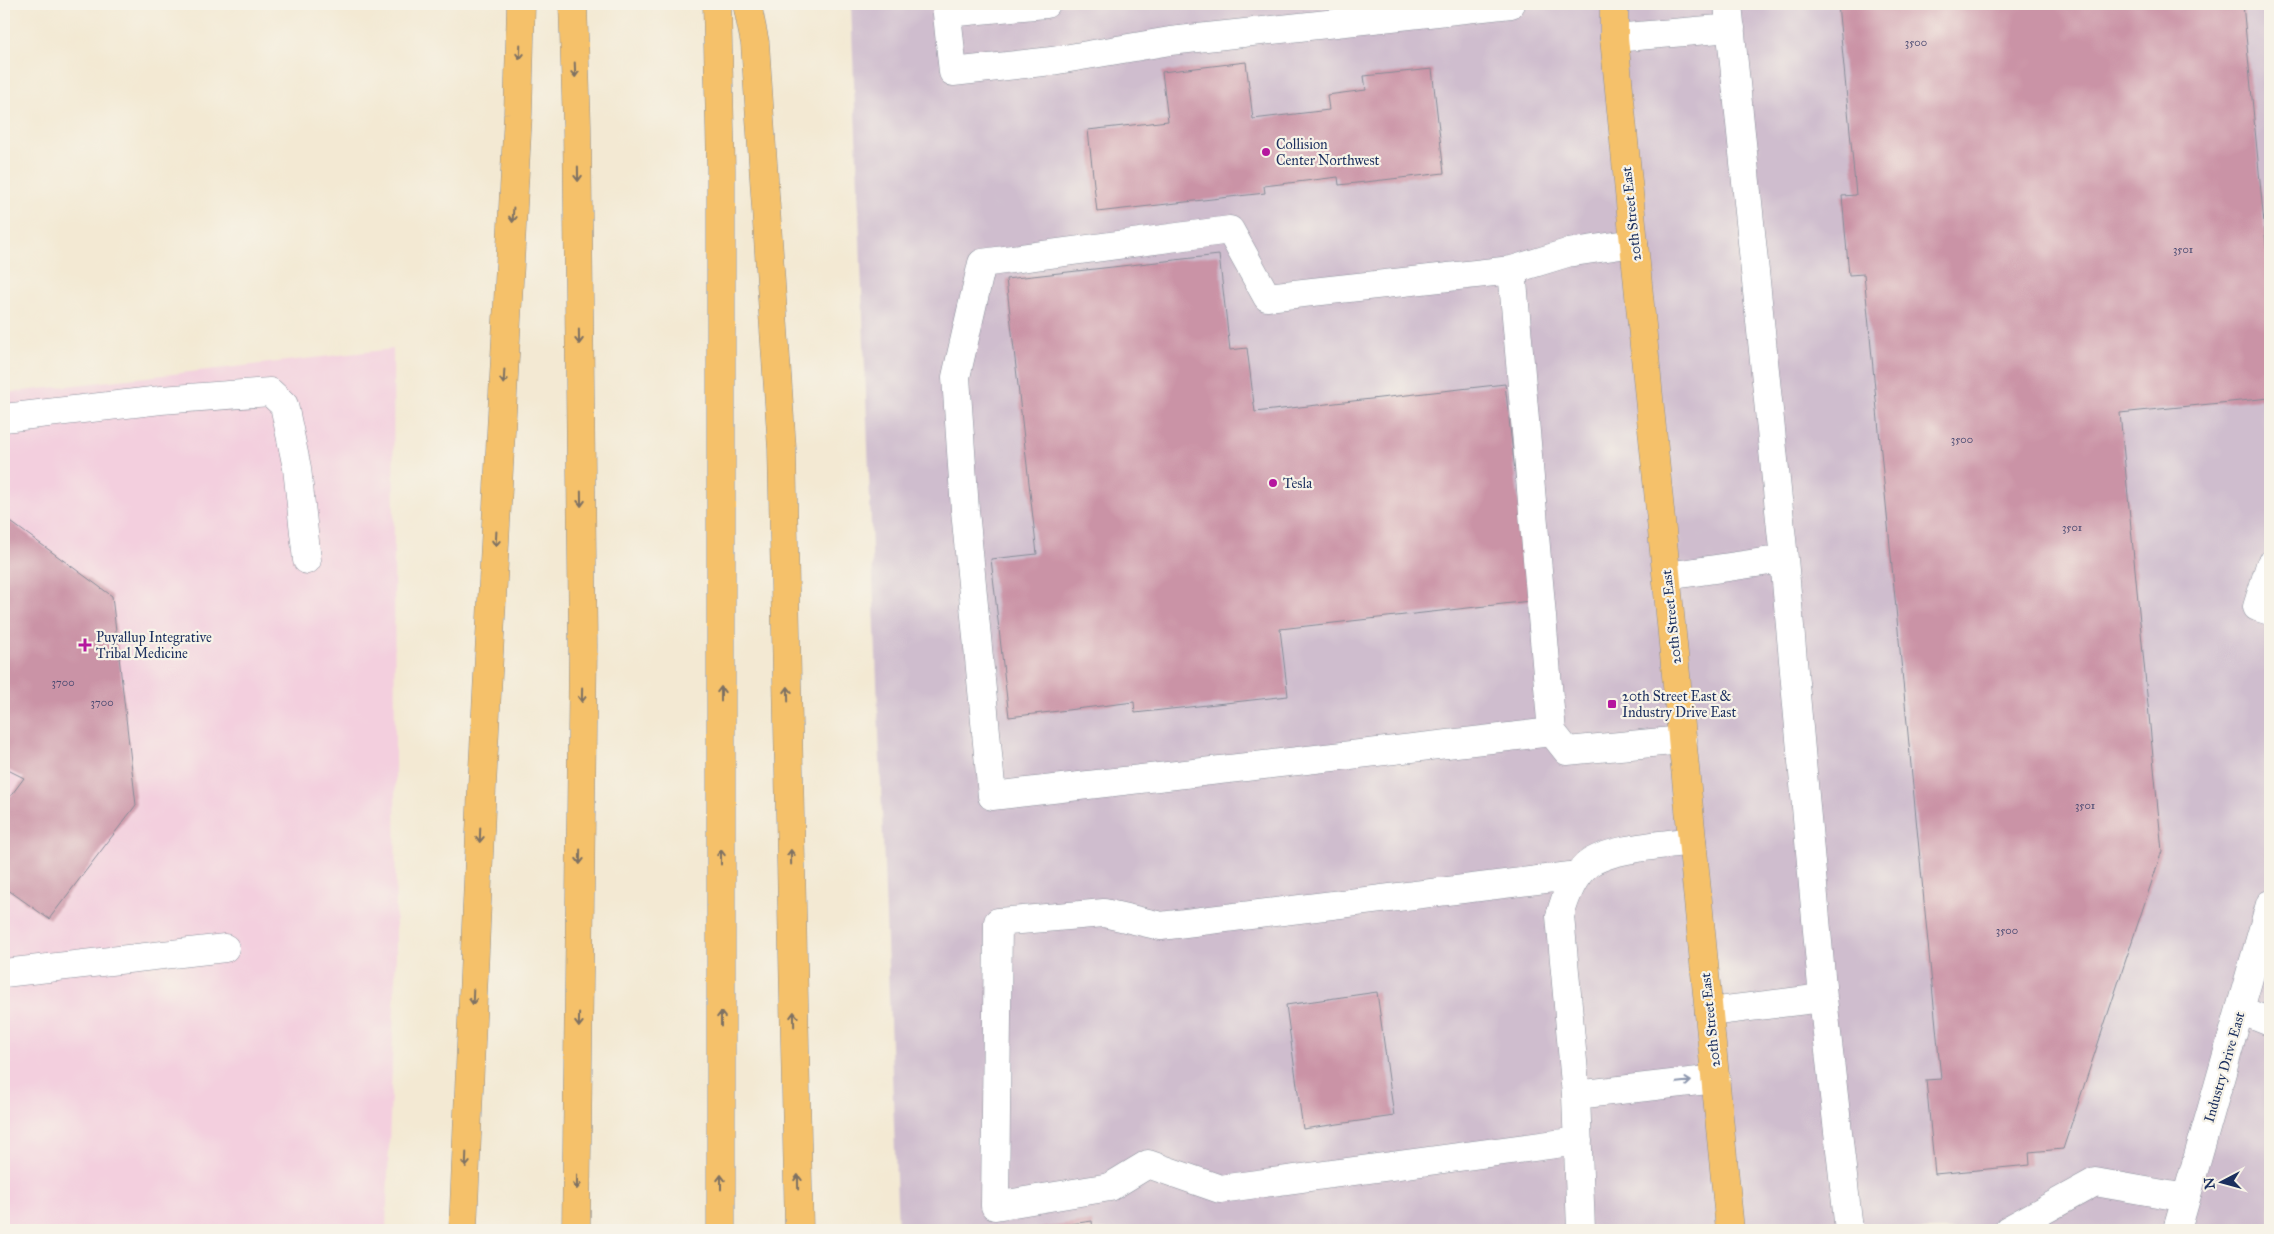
<svg xmlns="http://www.w3.org/2000/svg" width="2274" height="1234" viewBox="0 0 2274 1234" font-family="'IM FELL Great Primer',serif">
  <rect width="100%" height="100%" fill="#f7f3e8"/>
  <filter id="ink" filterUnits="userSpaceOnUse"><feTurbulence type="fractalNoise" baseFrequency=".02" numOctaves="2"/><feDisplacementMap in="SourceGraphic" scale="10" xChannelSelector="R" yChannelSelector="G"/><feConvolveMatrix kernelMatrix="1 2 1 2 8 2 1 2 1" color-interpolation-filters="sRGB"/></filter>
  <filter id="wash" filterUnits="userSpaceOnUse"><feTurbulence type="fractalNoise" baseFrequency=".0096" numOctaves="4" result="noise"/><feDisplacementMap in="SourceGraphic" scale="20" xChannelSelector="R" yChannelSelector="G"/><feGaussianBlur stdDeviation="1.12" result="paint"/><feColorMatrix in="noise" values="0 0 0 0 0 0 0 0 0 0 0 0 0 0 0 0 0 1.4 0 .05"/><feComposite in="paint" operator="in"/></filter>
  <g filter="url(#wash)">
    <rect width="100%" height="100%" fill="#f3e9d3"/>
    <path fill="#f3cfde" d="M393 349 396 953 386 1230H4V393Z"/>
    <path fill="#cfbdce" d="M851 4H2270V1230H898Z"/>
    <g id="blocks">
      <path fill="#ca93a6" d="M1838 4H2243L2270 286V398L2120 413 2162 851 2063 1149 2029 1152 2030 1165 1935 1174 1926 1080 1941 1079 1864 274 1849 275 1842 196 1856 195Z
        M1246 62 1253 119 1329 110 1327 95 1366 90 1364 76 1432 69 1444 173 1339 185 1338 177 1264 186 1265 193 1097 212 1088 130 1168 121 1162 72Z
        M1219 255 1230 350 1247 348 1255 412 1505 384 1530 601 1280 629 1288 696 1135 713 1134 702 1009 717 991 559 1037 554 1006 279Z
        M4 517 112 596 136 805 49 919 4 887V805L24 778 4 768Z
        M1377 992 1394 1116 1303 1129 1286 1005Z
        M1092 1221 1093 1230H1035V1229Z"/>
    </g>
  </g>
  <g filter="url(#ink)">
    <use href="#blocks" fill-opacity="0" stroke="#878c98" stroke-width="1"/>
    <g fill="none" stroke-linecap="round" stroke-linejoin="round">
      <g stroke="#878c98" stroke-width="29">
        <path id="minor" d="M946 4 953 72 1052 61 1170 41 1511 4
          M1728 4 1784 559 1823 998 1849 1230
          M947 13 1046 4
          M1614 38 1731 28
          M1512 270 1552 732 1567 751 1683 740
          M4 418 161 400 270 392 284 405 297 468 307 560
          M2270 565 2257 607 2270 611
          M1667 576 1784 559
          M1552 732 992 796 965 510 956 377 982 263 1230 230 1267 297 1512 270 1567 253 1634 243
          M1578 875 1161 926 1104 913 998 922 995 1206 1110 1187 1148 1164 1220 1189 1578 1141
          M4 973 225 948
          M2240 1010 2270 1022
          M1709 1012 1823 998
          M1576 1095 1560 916C1565 898 1572 877 1587 865 1608 848 1665 845 1692 841
          M1581 1230 1576 1095 1716 1079
          M2008 1230 2095 1182 2186 1198
          M2177 1230 2270 904"/>
      </g>
      <g stroke="#878c98" stroke-width="29">
        <path id="major" d="M1614 4V38L1730 1230"/>
      </g>
      <g stroke="#878c98" stroke-width="29">
        <path id="highway" d="M573 4 577 125 583 646 576 1230
          M717 4 721 168V1230
          M747 4 755 43 782 449 799 1230
          M463 1230 482 786 518 114 521 4"/>
      </g>
      <use href="#minor" stroke="#fff" stroke-width="28"/>
      <use href="#major" stroke="#f5c16b" stroke-width="28"/>
      <use href="#highway" stroke="#f5c16b" stroke-width="28"/>
    </g>
    <defs><path id="oneway-shaft" d="M-6 0H5M1.5-3L5.5 0L1.5 3" fill="none" stroke-width="1.6" stroke-linecap="round" stroke-linejoin="round" transform="scale(1.25)"/></defs>
    <g stroke="#7d7164">
      <use href="#oneway-shaft" transform="translate(520 52) rotate(92)"/>
      <use href="#oneway-shaft" transform="translate(575 70) rotate(88)"/>
      <use href="#oneway-shaft" transform="translate(578 174) rotate(89)"/>
      <use href="#oneway-shaft" transform="translate(513 215) rotate(93)"/>
      <use href="#oneway-shaft" transform="translate(579 337) rotate(89)"/>
      <use href="#oneway-shaft" transform="translate(504 377) rotate(93)"/>
      <use href="#oneway-shaft" transform="translate(581 499) rotate(89)"/>
      <use href="#oneway-shaft" transform="translate(496 539) rotate(93)"/>
      <use href="#oneway-shaft" transform="translate(721 694) rotate(-90)"/>
      <use href="#oneway-shaft" transform="translate(788 694) rotate(-91)"/>
      <use href="#oneway-shaft" transform="translate(582 695) rotate(91)"/>
      <use href="#oneway-shaft" transform="translate(480 835) rotate(92)"/>
      <use href="#oneway-shaft" transform="translate(580 857) rotate(91)"/>
      <use href="#oneway-shaft" transform="translate(721 857) rotate(-90)"/>
      <use href="#oneway-shaft" transform="translate(791 857) rotate(-91)"/>
      <use href="#oneway-shaft" transform="translate(473 997) rotate(92)"/>
      <use href="#oneway-shaft" transform="translate(721 1019) rotate(-90)"/>
      <use href="#oneway-shaft" transform="translate(794 1019) rotate(-91)"/>
      <use href="#oneway-shaft" transform="translate(579 1020) rotate(91)"/>
      <use href="#oneway-shaft" transform="translate(466 1160) rotate(92)"/>
      <use href="#oneway-shaft" transform="translate(577 1182) rotate(91)"/>
      <use href="#oneway-shaft" transform="translate(721 1182) rotate(-90)"/>
      <use href="#oneway-shaft" transform="translate(798 1182) rotate(-91)"/>
    </g>
    <use stroke="#8d97ae" href="#oneway-shaft" transform="translate(1684 1082) rotate(-6)"/>
  </g>
  <g fill="#b5179e" stroke="#f7f3e8" stroke-width="2">
    <circle cx="1266" cy="152" r="5"/>
    <circle cx="1273" cy="483" r="5"/>
    <path d="M82.5 637.5h5v5h5v5h-5v5h-5v-5h-5v-5h5z"/>
    <rect x="1607" y="699" width="10" height="10" rx="2.5"/>
  </g>
  <g text-anchor="middle" stroke-width="4.5" stroke-linejoin="round" paint-order="stroke">
    <g font-size="11" fill="#474870">
      <text x="1916" y="46">3500</text>
      <text x="2183" y="253">3501</text>
      <text x="1962" y="443">3500</text>
      <text x="2072" y="531">3501</text>
      <text x="63" y="686">3700</text>
      <text x="102" y="706">3700</text>
      <text x="2085" y="809">3501</text>
      <text x="2007" y="934">3500</text>
    </g>
    <g font-size="14" fill="#1b2f5e" stroke="#f7f3e8" text-anchor="start">
      <text x="1276" y="149">Collision<tspan x="1276" dy="16">Center Northwest</tspan></text>
      <text x="1283" y="488">Tesla</text>
      <text x="96" y="642">Puyallup Integrative<tspan x="96" dy="16">Tribal Medicine</tspan></text>
      <text x="1622" y="701">20th Street East &amp;<tspan x="1622" dy="16">Industry Drive East</tspan></text>
    </g>
    <g font-size="14" fill="#1b2f5e" stroke="#f7f3e8">
      <text transform="translate(1631 214) rotate(-96)" y="5">20th Street East</text>
      <text transform="translate(1671 617) rotate(-96)" y="5">20th Street East</text>
      <text transform="translate(1710 1020) rotate(-96)" y="5">20th Street East</text>
      <text transform="translate(2224 1067) rotate(-74)" y="5">Industry Drive East</text>
    </g>
  </g>
  <rect width="2274" height="1234" fill="none" stroke="#f7f3e8" stroke-width="20"/>
  <g transform="translate(2222 1182) rotate(264)" stroke="#f7f3e8" stroke-width="4" paint-order="stroke">
  <path d="M0-4L9 19L0 12L-9 19Z" fill="#1b2f5e"/>
  <text y="-8" font-size="14" font-weight="bold" text-anchor="middle" fill="#1b2f5e">N</text>
  </g>
</svg>
